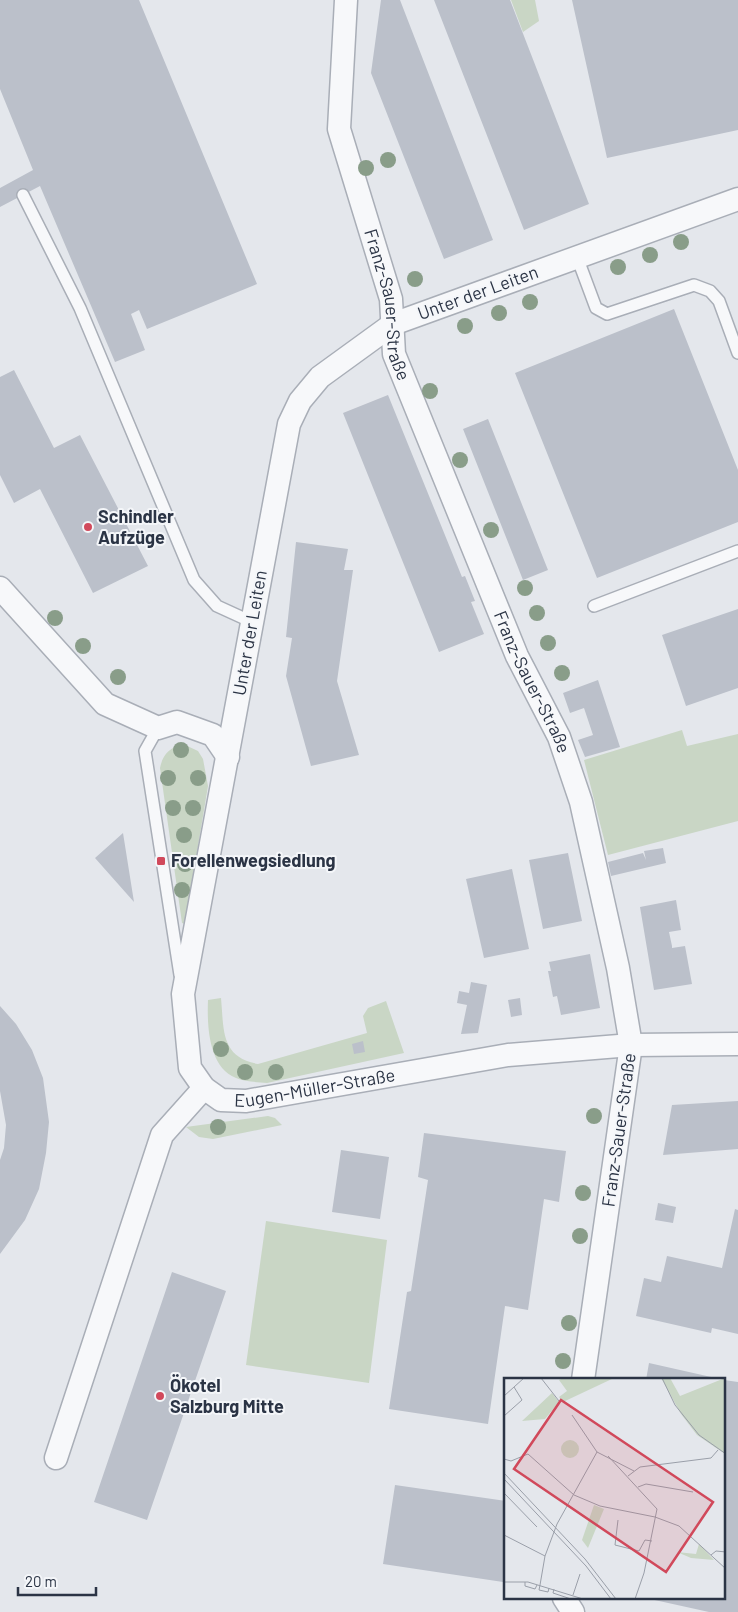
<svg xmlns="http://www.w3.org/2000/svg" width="738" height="1612" viewBox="0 0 738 1612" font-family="Barlow,sans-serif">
  <rect width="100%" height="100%" fill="#e4e7ec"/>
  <path fill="#c9d6c5" d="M511 0H535L539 21 523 32Z
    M682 730 687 746 738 734V821L608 855 584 760Z
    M183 744 198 751 203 759 208 786 185 924 182 923 181 916 160 768C163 754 169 748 183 744Z
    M221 998C224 1029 220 1057 258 1064L367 1033 363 1016 368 1008 386 1001 404 1053 267 1083C256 1082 246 1082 236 1078 208 1067 207 1024 208 1000Z
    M268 1116 275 1118 282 1125 213 1139 199 1137 186 1127Z
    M266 1221 387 1240 369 1383 246 1365Z"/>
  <path fill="#bbc0ca" d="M0 0H139L257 284 147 329 139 310 131 314 145 350 115 362 40 186 0 207V188L33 170 0 89Z
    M381 0H400L493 240 444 259 371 73Z
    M434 0H510L589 204 524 230Z
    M572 0H738V130L607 158Z
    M674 309 738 470V522L597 578 515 373Z
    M14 370 54 448 80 435 148 566 93 593 40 489 14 503 0 475V377Z
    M388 395 462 577 465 576 475 601 471 602 484 634 439 652 343 413Z
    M488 419 548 570 523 580 463 429Z
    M296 542 348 549 344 570H353L337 681 359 755 311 766 286 676 292 638 286 637Z
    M738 609V688L686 706 662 635Z
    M598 680 620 747 585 757 578 740 593 735 584 708 570 713 563 693Z
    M123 833 134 902 95 858Z
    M663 848 666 863 611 876 608 862 643 853 646 860 644 851Z
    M568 853 582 921 543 929 529 860Z
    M512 869 529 949 484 958 466 879Z
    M676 900 681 930 669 932 672 946V948L685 946 692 984 654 990 640 907Z
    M590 954 600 1008 561 1015 557 996 553 997 548 971H551L549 962Z
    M471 982 487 985 478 1033 461 1034 467 1005 457 1003 459 991 469 993Z
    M520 998 522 1015 511 1017 508 1000Z
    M0 1006 16 1024 32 1050 43 1078 49 1122 46 1153 39 1189 25 1220 0 1254V1160L4 1148 6 1125 0 1091Z
    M363 1041 365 1052 354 1054 352 1044Z
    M738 1101V1149L663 1155 672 1105Z
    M424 1133 566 1151 559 1202 544 1199 528 1310 505 1306 488 1424 389 1409 407 1292 411 1291 428 1180 418 1177Z
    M341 1150 389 1157 380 1219 332 1212Z
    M658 1203 676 1207 673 1223 655 1220Z
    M735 1209 738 1210V1334L712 1328 711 1333 636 1316 644 1278 661 1282 667 1256 722 1268Z
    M172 1272 226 1291 147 1520 94 1502Z
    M649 1363 720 1379V1380H646Z
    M724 1380 738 1382V1612H709L650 1599 724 1598Z
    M395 1485 506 1501V1562L503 1582 383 1564Z"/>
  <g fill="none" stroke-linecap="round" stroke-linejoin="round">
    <g stroke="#a9aeb7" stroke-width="14">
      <path id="service" d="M23 195 80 308 194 580 217 606 252 622
        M577 257 596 308 607 314 694 285 710 291 719 301 738 353
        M594 606 738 551
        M158 728 145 751 180 975"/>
    </g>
    <g stroke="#a9aeb7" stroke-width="25">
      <g id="minor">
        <path id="s1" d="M346 0 339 129 391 299 394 354 517 656 559 737 581 802 618 968 631 1045 583 1380"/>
        <path id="s2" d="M738 199 393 324 320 377 300 401 289 424 183 994 190 1068 204 1088 221 1100 246 1101 508 1055 631 1045 738 1044"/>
        <path d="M0 588 105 704 158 728 177 722 213 735 228 757"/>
        <path d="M56 1458 162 1135 204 1088"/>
        <path d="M564 1598 573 1612"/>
      </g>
    </g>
    <use href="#service" stroke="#f7f8fa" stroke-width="11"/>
    <use href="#minor" stroke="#f7f8fa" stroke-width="22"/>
  </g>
  <g fill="#899d89">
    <circle cx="388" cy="160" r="8"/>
    <circle cx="366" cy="168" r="8"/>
    <circle cx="681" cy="242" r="8"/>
    <circle cx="650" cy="255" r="8"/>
    <circle cx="618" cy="267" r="8"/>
    <circle cx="415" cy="279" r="8"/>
    <circle cx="530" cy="302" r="8"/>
    <circle cx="499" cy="313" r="8"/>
    <circle cx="465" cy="326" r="8"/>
    <circle cx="430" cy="391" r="8"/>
    <circle cx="460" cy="460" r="8"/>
    <circle cx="491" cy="530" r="8"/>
    <circle cx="525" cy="588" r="8"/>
    <circle cx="537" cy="613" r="8"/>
    <circle cx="55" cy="618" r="8"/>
    <circle cx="548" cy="643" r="8"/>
    <circle cx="83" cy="646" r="8"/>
    <circle cx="562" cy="673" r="8"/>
    <circle cx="118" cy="677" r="8"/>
    <circle cx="181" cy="750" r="8"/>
    <circle cx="168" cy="778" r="8"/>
    <circle cx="198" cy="778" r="8"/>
    <circle cx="173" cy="808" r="8"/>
    <circle cx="193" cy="808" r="8"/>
    <circle cx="184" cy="835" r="8"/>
    <circle cx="185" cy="864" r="8"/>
    <circle cx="182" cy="890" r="8"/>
    <circle cx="221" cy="1049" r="8"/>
    <circle cx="245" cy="1072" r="8"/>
    <circle cx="276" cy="1072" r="8"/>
    <circle cx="594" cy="1116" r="8"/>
    <circle cx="218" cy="1127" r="8"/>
    <circle cx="583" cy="1193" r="8"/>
    <circle cx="580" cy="1236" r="8"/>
    <circle cx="569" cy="1323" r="8"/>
    <circle cx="563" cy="1361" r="8"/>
  </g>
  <g fill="#d1495b" stroke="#f4f6f9" stroke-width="2">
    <circle cx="88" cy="527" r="5"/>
    <rect x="156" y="856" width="10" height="10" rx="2.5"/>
    <circle cx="160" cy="1396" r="5"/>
  </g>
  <g text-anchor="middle" stroke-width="4" stroke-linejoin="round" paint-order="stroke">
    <g font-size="18" fill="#2b3445" stroke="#f4f6f9">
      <text transform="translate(478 293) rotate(-20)" y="6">Unter der Leiten</text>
      <text dy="6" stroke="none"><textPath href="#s1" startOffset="312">Franz-Sauer-Straße</textPath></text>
      <text transform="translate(250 633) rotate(-80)" y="6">Unter der Leiten</text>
      <text dy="6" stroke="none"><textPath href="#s1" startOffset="718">Franz-Sauer-Straße</textPath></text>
      <text dy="6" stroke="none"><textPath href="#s2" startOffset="1308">Eugen-Müller-Straße</textPath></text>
      <text transform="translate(619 1130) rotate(-82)" y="6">Franz-Sauer-Straße</text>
    </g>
    <g font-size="18" font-weight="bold" fill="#2b3445" stroke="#f4f6f9" text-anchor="start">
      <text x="98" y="523">Schindler<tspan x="98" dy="21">Aufzüge</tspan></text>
      <text x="171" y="867">Forellenwegsiedlung</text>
      <text x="170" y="1392">Ökotel<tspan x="170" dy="21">Salzburg Mitte</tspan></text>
    </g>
  </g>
  <g transform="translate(504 1378)">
    <rect width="221" height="221" fill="#e4e7ec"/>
    <path d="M59 0H110L59 24 55 19 63 13 55 2ZM157 0H166L176 18 221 0V76L193 57 177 36ZM48 15 55 24 41 41 18 43ZM57 71a9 9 0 1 1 18 0a9 9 0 1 1-18 0ZM90 127 100 131 84 170 78 162ZM195 166 210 182 187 180 173 174 192 176Z" fill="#c9d6c5"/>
    <path fill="none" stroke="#9a9fa9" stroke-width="1" d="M37 0 55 23M158 0 171 27 195 57 222 76M0 18 20 0M68 37 93 74M0 38 18 22 10 9M93 74 130 93M104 78 153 131 140 195 131 221M0 81 7 83 24 76 70 117 96 128 151 139 175 148 222 191M0 95 81 181 112 221M124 98 136 89 207 80 214 72M0 101 82 188 107 221M134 109 142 106 189 114M0 115 33 149M114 142 111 167 135 173 141 162 148 163M0 157 41 178M207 177 212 173 222 174M0 204H24L79 221M21 204V208L31 211 33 207M36 207 41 178 53 146 93 74M36 207 35 212 44 214 45 210M50 211 49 215 67 221M69 217 76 196"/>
    <path fill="#d1495b" fill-opacity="0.15" stroke="#d1495b" stroke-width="2.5" d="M57 22 209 124 162 194 10 91Z"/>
    <rect width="221" height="221" fill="none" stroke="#2b3445" stroke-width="2.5"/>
  </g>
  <path d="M18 1587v8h78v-8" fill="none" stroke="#2b3445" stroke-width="2.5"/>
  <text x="25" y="1587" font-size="15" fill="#2b3445" stroke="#f4f6f9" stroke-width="4" paint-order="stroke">20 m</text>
</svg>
